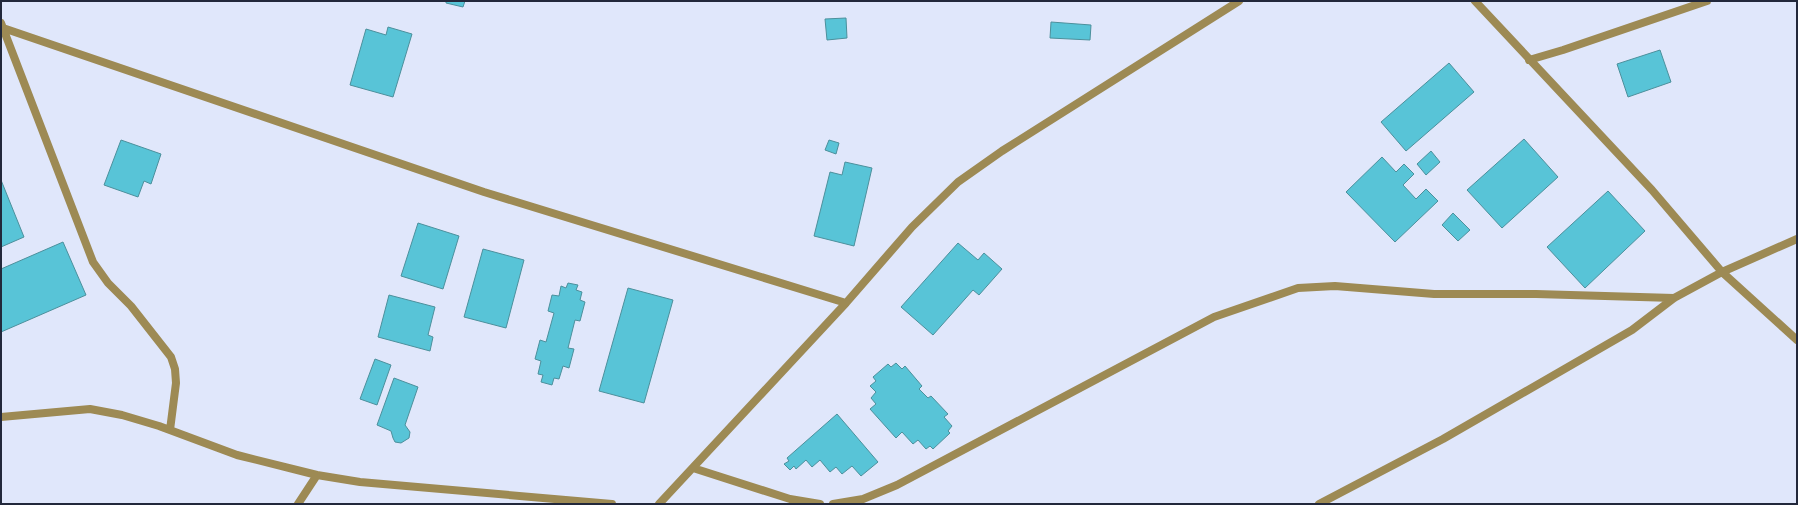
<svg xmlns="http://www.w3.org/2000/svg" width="1798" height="505" viewBox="0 0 1798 505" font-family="'IBM Plex Serif',serif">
  <rect width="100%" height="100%" fill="#e0e7fb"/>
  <path fill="#58c4d7" stroke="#4c909c" d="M446 1H465L463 7 446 3Z
    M846 18 847 38 827 40 825 19Z
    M1051 22 1091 25 1090 40 1050 38Z
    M388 27 412 34 393 97 350 85 366 29 386 35Z
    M1660 50 1671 82 1628 97 1617 64Z
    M1449 63 1474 92 1406 151 1381 122Z
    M1524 139 1558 177 1502 228 1467 190Z
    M121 140 161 154 151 184 144 181 138 197 104 185Z
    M829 140 839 143 836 154 825 150Z
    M1431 151 1440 162 1426 175 1417 164Z
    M1382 157 1396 172 1404 164 1414 174 1403 185 1416 199 1426 189 1438 201 1395 242 1346 192Z
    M845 162 872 168 854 246 814 236 830 172 842 175Z
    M1 180 24 237 1 247Z
    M1608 191 1645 231 1585 288 1547 247Z
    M1453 213 1470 230 1458 241 1442 225Z
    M418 223 459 236 443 289 401 276Z
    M63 242 86 295 1 332V269Z
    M958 243 978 260 984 253 1002 269 979 295 973 290 933 335 901 307Z
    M483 249 524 260 506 328 464 317Z
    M568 283 578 285 576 290 582 292 580 300 585 302 580 321 575 320 568 348 574 349 569 368 563 366 559 379 554 378 552 385 541 382 543 375 538 374 541 361 535 359 540 340 546 342 554 313 548 311 552 295 559 296 561 286 566 288Z
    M628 288 673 300 644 403 599 391Z
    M389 295 435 307 428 335 433 337 430 351 378 337Z
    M375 359 391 365 377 405 360 399Z
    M896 363 902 369 905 366 922 386 919 389 928 398 931 396 948 414 944 417 952 426 948 431 950 433 933 449 930 446 926 449 918 440 913 444 902 432 896 438 870 409 876 404 871 398 876 392 870 386 876 381 873 377 888 364 891 367Z
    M394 378 418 387 405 425 410 432 409 438 401 443 395 442 393 438 391 431 377 425Z
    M837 414 878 462 861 476 852 466 842 474 836 467 830 472 820 460 812 467 806 460 796 469 794 466 790 470 784 464 789 461 787 458Z"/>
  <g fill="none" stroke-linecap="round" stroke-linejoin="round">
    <path stroke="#9d8a54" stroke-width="8" d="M1529 60 1563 50 1707 1"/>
    <path stroke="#9d8a54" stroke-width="8" d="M1475 1 1652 190 1722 272 1797 340
      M1 23 93 262 108 283 131 306 171 357 175 369 176 383 170 430
      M3 28 484 192 846 303
      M1 417 90 409 122 415 159 426 237 455 317 475 360 482 612 504
      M693 468 790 499 820 504
      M298 504 317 475
      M659 504 846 303 912 227 958 182 1002 151 1239 1
      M833 504 863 499 897 485 1214 317 1298 288 1335 286 1434 294H1536L1674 298
      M1319 504 1443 439 1632 330 1674 298 1722 272 1797 239"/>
  </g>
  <rect width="1798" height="505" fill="none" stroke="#22283b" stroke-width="4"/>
</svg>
